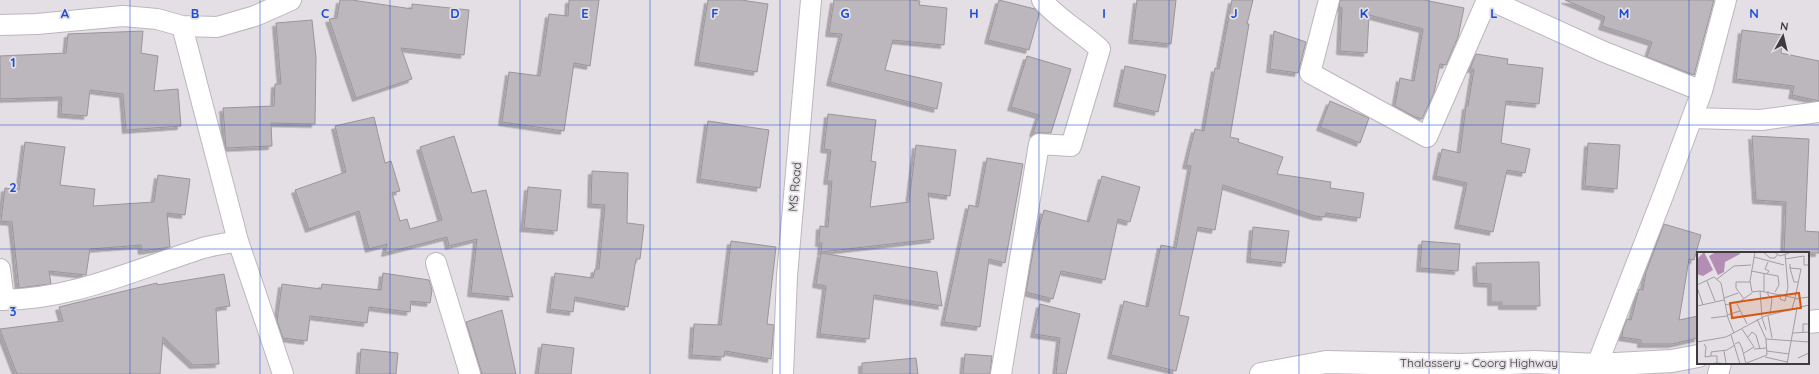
<svg xmlns="http://www.w3.org/2000/svg" width="1819" height="374" viewBox="0 0 1819 374" font-family="Quicksand,sans-serif">
  <defs>
    <filter id="shadow"><feDropShadow dx="-3.5" dy="3.5" stdDeviation="0" flood-color="#0004"/></filter>
  </defs>
  <rect width="100%" height="100%" fill="#e4dfe4"/>
  <path fill="#bcb7bc" stroke="#9a959a" filter="url(#shadow)" d="M340 0H352L412 9V4L469 10 464 55 401 48 412 79 356 98 329 19 337 18Z
    M569 0H599L590 66 574 63 564 131 502 122 509 72 540 76 549 14 568 16Z
    M708 0H741L768 4 757 72 698 62Z
    M834 0H911L920 1 919 5 947 8 944 45 893 40 885 70 942 83 937 109 830 82 842 34 829 33Z
    M999 0 1035 9 1039 14 1029 50 988 40Z
    M1137 0H1176L1171 44 1132 40Z
    M1232 0H1253L1247 24H1249L1230 137 1239 139 1238 142 1283 157 1277 174 1331 182 1330 188 1364 193 1360 218 1326 213 1325 217 1315 216 1223 185 1215 230 1198 227 1179 315 1189 317 1176 371 1111 355 1124 301 1148 307 1161 245 1176 248 1191 166 1186 165 1195 129 1204 131 1215 68 1219 69Z
    M1340 0H1424L1464 8 1458 37 1446 65 1440 64 1434 93 1422 119 1415 117 1395 106 1400 78 1414 81 1423 29 1369 15 1367 53 1340 51 1342 8 1339 7Z
    M1565 0H1714L1694 75 1647 57 1652 42 1602 26 1605 17Z
    M312 20 316 57 315 124 271 123 272 146 226 148 223 108 274 106 275 84H281L276 23Z
    M1742 30 1783 35 1781 53 1819 61V101L1792 95 1794 86 1736 79Z
    M143 31 141 53 158 56 154 91 178 89 181 126 126 130 123 94 90 90 87 116 61 114 62 97 0 99V56L66 53 68 34Z
    M1274 31 1306 42 1298 73 1270 69Z
    M1476 54 1508 59 1507 64 1543 68 1539 104 1506 101 1501 143 1530 149 1525 173 1507 170 1493 232 1458 225 1467 183 1436 176 1442 149 1460 153 1466 106H1468L1474 69H1470Z
    M1027 56 1071 69 1051 133H1033L1039 115 1011 107Z
    M1125 66 1166 75 1158 112 1117 103Z
    M1330 101 1369 118 1360 143 1320 127Z
    M828 114 876 120 871 161 876 162 870 207 909 202 916 145 956 150 950 196 928 193 934 239 821 252 822 243H819L820 226 828 227 832 181H827L831 150 824 149Z
    M374 117 385 163 391 161 400 191 392 193 400 221 407 219 410 229 442 220 420 147 454 136 472 193 486 190 513 297 471 293 477 239 449 246 447 237 385 253 387 244 369 249 359 211 309 229 295 190 346 172 335 126Z
    M708 121 769 130 760 188 700 179Z
    M1752 136 1809 139 1805 231 1819 232V253H1784L1786 202 1756 200Z
    M25 142 65 147 60 185 95 189 93 206 154 202 158 175 190 179 185 215 167 213 170 247 142 251 141 245 90 249 86 275 49 271 51 284 19 288 12 222 1 221 5 188 19 190Z
    M1588 143 1620 145 1617 189 1585 186Z
    M987 158 1023 164 1005 263 989 259 980 327 944 322 969 205 978 207Z
    M592 171 628 173 627 223 644 225 640 259H636L628 307 575 297 573 312 550 309 555 273 593 278 595 269H599L605 205 591 204Z
    M1102 176 1140 187 1130 222 1118 219 1105 280 1061 271 1053 299 1026 292 1034 246 1044 210 1089 222Z
    M528 187 561 190 557 231 524 228Z
    M1664 224 1701 235 1694 260 1689 259 1679 320 1698 316V338L1672 344H1641V340L1622 337 1623 329 1627 319 1631 320 1639 289 1643 290 1646 272Z
    M1253 227 1289 231 1285 263 1250 259Z
    M731 241 776 247 767 324 774 325 771 359 725 351 724 357 692 355 694 324 721 325Z
    M1422 241 1460 244 1458 271 1420 268Z
    M821 253 937 272 942 306 874 295 869 339 820 334 826 286 816 284Z
    M1539 262 1540 306H1502V302H1491V284L1477 283 1476 263Z
    M383 273 429 280 432 290 430 303 411 301 410 312 369 307 367 323 310 316 307 341 283 338 277 321 282 284 321 289 322 284 381 290Z
    M224 274 230 306 216 308 219 364 193 365 163 337 160 374H17L0 330V329L63 321 59 307 157 283V285Z
    M1040 304 1080 314 1066 374H1056L1060 338 1034 334Z
    M502 310 516 374H482L466 322Z
    M542 344 574 348 571 374H538Z
    M361 349 398 353 396 374H359Z
    M965 354 992 356 990 374H963Z
    M916 358 918 374H862V363Z"/>
  <g fill="none" stroke-linecap="round" stroke-linejoin="round">
    <g stroke="#bcb7bc" stroke-width="22">
      <path id="minor" d="M1329 0 1310 73 1427 137 1487 0
        M1490 0 1602 51 1702 91 1664 193 1597 365
        M0 25 37 24 123 16 157 19 182 26 217 27 255 16 291 0
        M182 26 238 241 283 374
        M1702 91 1726 0
        M1692 118 1761 120 1819 112
        M436 263 470 374
        M0 269 4 300
        M0 300C70 300 132 271 197 250 210 245 225 244 238 241
        M783 374 787 276 811 0
        M1001 374 1039 144 1071 146 1100 49C1083 33 1055 17 1042 0
        M1718 374 1721 363"/>
    </g>
    <g stroke="#bcb7bc" stroke-width="24">
      <path id="major" d="M1808 322 1819 321
        M1261 374 1326 362 1461 365 1534 362 1597 365 1672 361 1698 356"/>
    </g>
    <use href="#minor" stroke="#fff" stroke-width="20"/>
    <use href="#major" stroke="#fff" stroke-width="22"/>
  </g>
  <path fill="none" stroke="#1d4ed8" stroke-width="1" stroke-opacity="0.55" d="M130 0V374M260 0V374M390 0V374M520 0V374M650 0V374M780 0V374M910 0V374M1039 0V374M1169 0V374M1299 0V374M1429 0V374M1559 0V374M1689 0V374M0 125H1819M0 249H1819"/>
  <g text-anchor="middle" stroke-width="3.5" stroke-linejoin="round" paint-order="stroke">
    <g font-size="12" fill="#3d3b3d" stroke="#e4dfe4">
      <text transform="translate(795 187) rotate(-85)" y="4">MS Road</text>
      <text x="1479" y="367">Thalassery - Coorg Highway</text>
    </g>
  </g>
  <g transform="translate(1697 252)">
    <rect width="112" height="112" fill="#e4dfe4"/>
    <path d="M7 0 16 18 6 24 0 22V7ZM19 0H43V2L28 10 27 20 21 23 12 4Z" fill="#b38db3"/>
    <path fill="none" stroke="#a19da1" stroke-width="1" d="M58 0 53 29 55 40 63 39 65 65M66 0 73 6H78L80 3M77 0 83 4 92 1M57 5 87 13M88 7 107 4V13H111M93 12V16L104 17 98 46M93 16 97 30H102M54 19 81 24 82 33 78 40M67 22V39M70 22 72 19 68 17 71 10M20 27 37 14 54 13M10 29 18 49M0 33 17 25 24 31 31 66 37 81M0 35 6 53M63 39 98 46 95 57M71 39V43L75 47 73 62M84 42 83 47 88 49 91 35 88 2M27 46 41 41M47 47 39 36V30H53M98 47 112 45M40 52 50 72M28 53 42 50 55 41M0 54 27 48M30 63 43 59M71 64 75 86M14 66 30 64M65 66 69 78M45 77 57 95 47 101M96 81 112 80M106 81V72H112M34 83 43 112M51 85 55 80 59 83 63 97M69 87 112 90M0 90 29 85 68 64 112 53M7 92 9 95 8 105 14 104M38 92 42 90 45 96 49 112M57 97 69 96M27 99 29 111M70 99 92 102M68 105 90 110M101 106 112 101M20 111 32 112M11 112 20 111V104H14V100L30 98 38 93M47 112 70 103 69 87 60 67M90 112 100 56"/>
    <path fill="#d75611" fill-opacity="0.15" stroke="#d75611" stroke-width="2" d="M102 41 104 56 35 66 33 51Z"/>
    <rect width="112" height="112" fill="none" stroke="#3d3b3d" stroke-width="2"/>
  </g>
  <g font-size="13" text-anchor="middle" font-weight="bold" fill="#1d4ed8" stroke="#e4dfe4" stroke-width="3.5" stroke-linejoin="round" paint-order="stroke">
    <text x="65" y="18">A</text>
    <text x="195" y="18">B</text>
    <text x="325" y="18">C</text>
    <text x="455" y="18">D</text>
    <text x="585" y="18">E</text>
    <text x="715" y="18">F</text>
    <text x="845" y="18">G</text>
    <text x="974" y="18">H</text>
    <text x="1104" y="18">I</text>
    <text x="1234" y="18">J</text>
    <text x="1364" y="18">K</text>
    <text x="1494" y="18">L</text>
    <text x="1624" y="18">M</text>
    <text x="1754" y="18">N</text>
    <text x="13" y="67">1</text>
    <text x="13" y="192">2</text>
    <text x="13" y="316">3</text>
  </g>
  <g transform="translate(1783 36) rotate(8)" stroke="#e4dfe4" stroke-width="3" paint-order="stroke">
  <path d="M0-3L7 15L0 10L-7 15Z" fill="#3d3b3d"/>
  <text y="-6" font-size="11" font-weight="bold" text-anchor="middle" fill="#3d3b3d">N</text>
  </g>
</svg>
